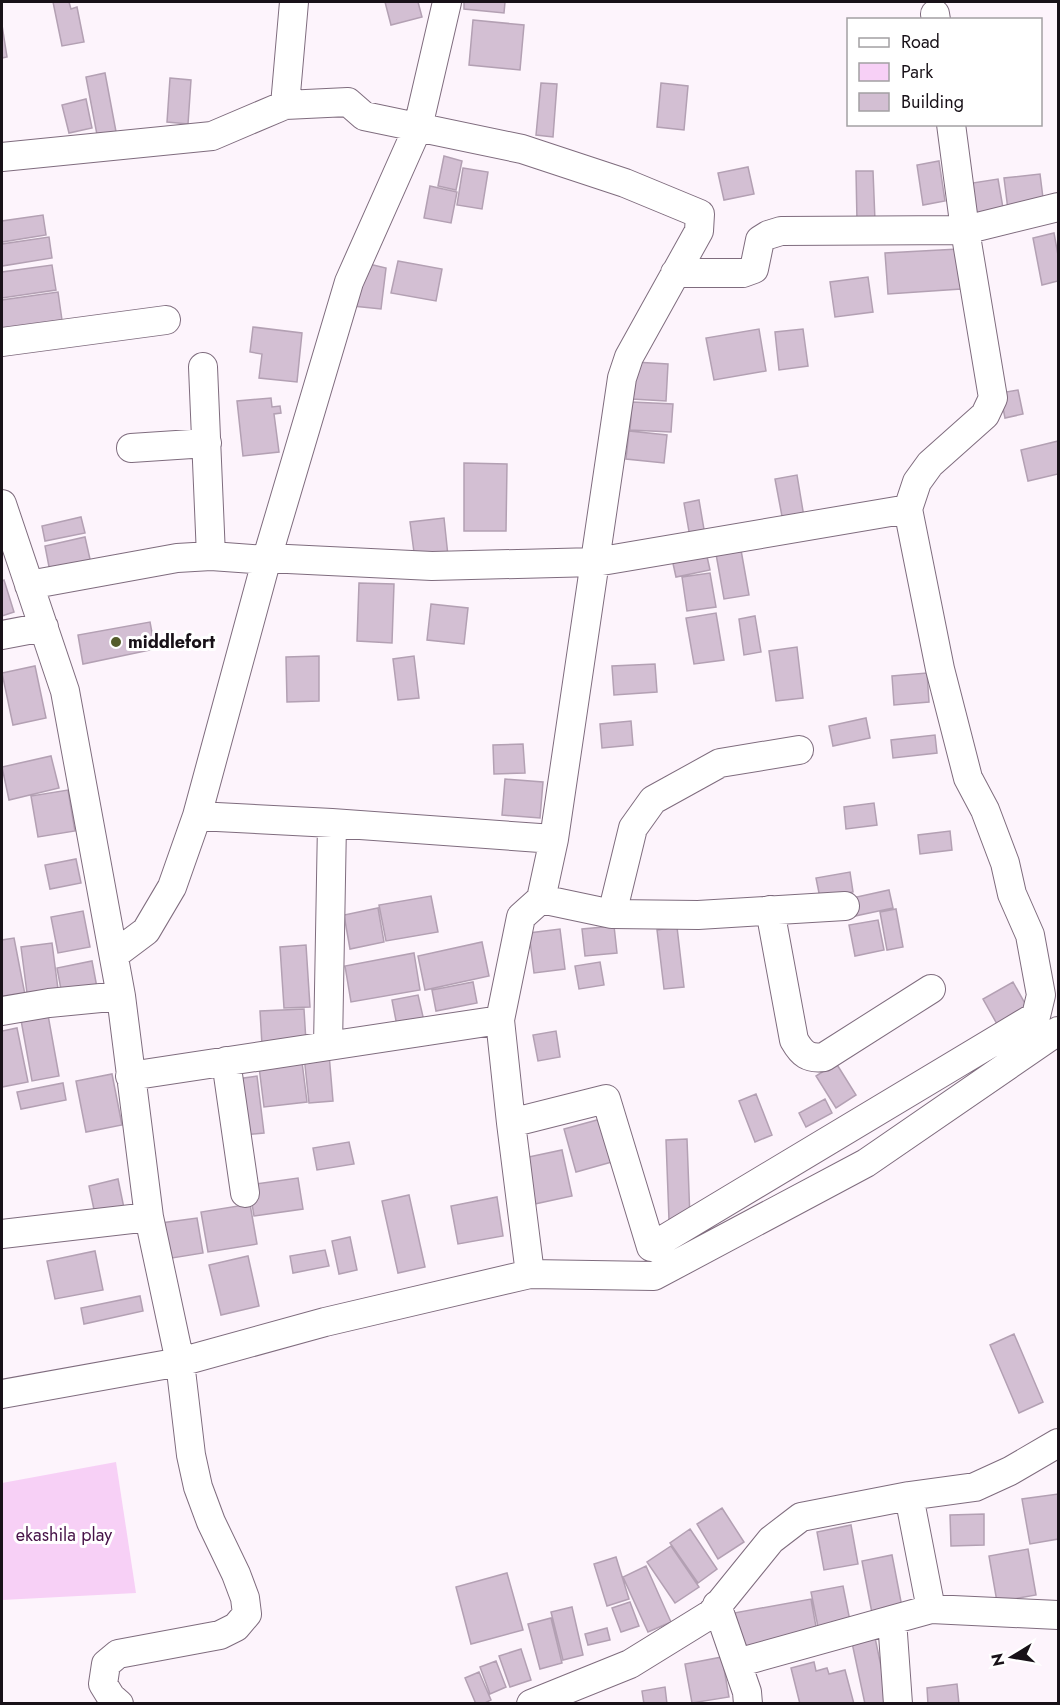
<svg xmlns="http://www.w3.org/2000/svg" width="1060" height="1705" viewBox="0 0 1060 1705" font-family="Jost,sans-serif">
  <rect width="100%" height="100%" fill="#fdf4fc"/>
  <path fill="#f7d0f6" d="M116 1462 136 1593 2 1600V1483Z"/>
  <path fill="#d3bfd3" stroke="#b3a0b3" stroke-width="1.5" d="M53 2H69L71 9 77 7 84 42 62 46Z
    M385 2H418L422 17 391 25Z
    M464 2H505L504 13 464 9Z
    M473 20 524 25 520 70 469 65Z
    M2 25 7 57 2 58Z
    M105 73 117 137 98 140 86 77Z
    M170 78 191 80 188 124 167 122Z
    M541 83 557 84 553 137 536 135Z
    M661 83 688 86 684 130 657 127Z
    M86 99 92 128 69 133 62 105Z
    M444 156 462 161 456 190 438 186Z
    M939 161 945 201 923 205 917 165Z
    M748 167 754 194 724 200 718 173Z
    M463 168 488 172 482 209 457 205Z
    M856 171H873L875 221 857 222Z
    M1040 174 1044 206 1008 210 1004 178Z
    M998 179 1003 208 971 214 966 184Z
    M430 186 457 192 451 223 424 218Z
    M43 215 46 235 2 242V221Z
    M1054 233 1058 255V281L1042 285 1033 238Z
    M49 237 52 258 2 266V244Z
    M958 249 961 289 888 294 885 253Z
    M398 261 442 269 436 301 391 293Z
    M369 264 386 268 381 309 353 306Z
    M52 265 56 290 2 298V272Z
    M868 277 873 312 835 317 830 282Z
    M58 292 63 327 2 336V300Z
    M253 327 302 333 297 382 259 378 262 354 250 352Z
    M759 329 766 371 714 380 706 338Z
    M803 329 808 366 779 370 775 332Z
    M634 362 668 364 666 401 632 399Z
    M1018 390 1023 414 1005 418 1000 393Z
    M271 398 272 407 280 406 281 413 274 414 279 452 243 456 237 401Z
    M632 402 673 404 671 432 630 430Z
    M629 431 667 435 664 463 626 459Z
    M1058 441V474L1028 481 1021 450Z
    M464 463 507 464 506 531H464Z
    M797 475 805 523 784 527 775 479Z
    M699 500 706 541 691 543 684 503Z
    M81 517 85 533 45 541 42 526Z
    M444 518 448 556 415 560 410 522Z
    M85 537 92 568 51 577 45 546Z
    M741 550 749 595 724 599 716 554Z
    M706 552 710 570 676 577 672 559Z
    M710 573 716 607 687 611 682 577Z
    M4 580 14 612 2 616V581Z
    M359 583 394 584 392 643 357 641Z
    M431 604 468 608 464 644 427 640Z
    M716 613 724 660 694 664 686 618Z
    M755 616 761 652 744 655 739 619Z
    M150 622 155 649 83 664 78 635Z
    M797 647 803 698 776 701 769 651Z
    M319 656V701L287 702 286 657Z
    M414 656 419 698 398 700 393 659Z
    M655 664 657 692 614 695 612 666Z
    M35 666 46 718 13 725 2 673Z
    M927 673 929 702 894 705 892 676Z
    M866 718 870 738 833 746 829 726Z
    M631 721 633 745 602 748 600 724Z
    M935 735 937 753 893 758 891 740Z
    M523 744 525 773 494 774 493 745Z
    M51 756 59 788 9 800 2 767Z
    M505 779 543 782 540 818 502 815Z
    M68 790 75 831 38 837 31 796Z
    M874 803 877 825 846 829 844 807Z
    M950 831 952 850 920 854 918 835Z
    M76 859 81 883 50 889 45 865Z
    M850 872 853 892 820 898 816 878Z
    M889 890 893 908 855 916 852 898Z
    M431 896 438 932 386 941 379 905Z
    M378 908 384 942 350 949 344 915Z
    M896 909 903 947 887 950 880 912Z
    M83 911 90 947 58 953 51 917Z
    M878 920 884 950 855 956 849 925Z
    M614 926 617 953 585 956 582 929Z
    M677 927 684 987 664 989 657 930Z
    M560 929 565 969 534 973 529 933Z
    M14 938 26 1000 2 1005V940Z
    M482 942 489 976 425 990 418 956Z
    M52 943 58 989 27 993 21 947Z
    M306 945 310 1007 284 1008 280 947Z
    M414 953 420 990 351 1002 345 966Z
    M92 961 98 993 63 1000 57 968Z
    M600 962 604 985 579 989 575 966Z
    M473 982 477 1003 436 1011 432 990Z
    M1013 982 1027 1007 997 1024 983 999Z
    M418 995 424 1021 397 1026 392 1000Z
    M304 1009 306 1042 262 1045 260 1011Z
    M48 1015 59 1076 32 1081 21 1020Z
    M17 1028 28 1082 2 1087V1031Z
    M556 1031 560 1057 538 1061 533 1035Z
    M329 1054 333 1101 309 1103 304 1056Z
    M302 1062 307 1102 264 1107 259 1067Z
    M836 1063 856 1095 836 1108 816 1076Z
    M112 1074 122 1125 86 1132 76 1081Z
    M257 1076 264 1133 244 1135 237 1079Z
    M63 1083 66 1100 21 1109 17 1092Z
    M756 1094 772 1135 755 1142 739 1101Z
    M825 1099 832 1113 806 1127 799 1113Z
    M608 1117 619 1160 576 1172 564 1129Z
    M687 1139 690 1219 669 1220 666 1140Z
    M349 1142 354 1164 317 1170 313 1148Z
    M562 1150 572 1196 530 1205 519 1159Z
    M298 1178 303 1209 254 1216 249 1185Z
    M118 1179 125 1213 96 1219 89 1186Z
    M409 1195 425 1267 398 1273 382 1201Z
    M497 1197 503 1236 458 1244 451 1206Z
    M250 1204 257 1244 208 1252 201 1212Z
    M197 1218 203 1253 166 1259 161 1223Z
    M350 1237 357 1270 339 1274 332 1241Z
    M325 1250 329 1266 293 1273 290 1256Z
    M95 1251 103 1290 55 1299 47 1261Z
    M248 1256 259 1306 221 1315 209 1265Z
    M140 1296 143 1311 84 1324 81 1308Z
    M1014 1334 1043 1402 1019 1413 990 1345Z
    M1058 1494V1539L1030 1544 1022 1499Z
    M722 1508 744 1542 718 1559 697 1524Z
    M984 1514V1545L951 1546 950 1515Z
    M851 1525 858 1564 824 1570 817 1532Z
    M690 1529 717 1569 698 1583 670 1543Z
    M671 1546 699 1587 675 1603 647 1562Z
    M1028 1549 1036 1595 997 1602 989 1556Z
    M892 1555 902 1607 872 1613 862 1561Z
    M616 1557 629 1599 607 1606 594 1564Z
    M646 1566 671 1622 648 1632 623 1577Z
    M507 1573 523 1630 471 1644 456 1587Z
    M843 1586 850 1621 818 1627 811 1592Z
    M811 1599 818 1638 741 1652 734 1613Z
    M630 1602 639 1626 621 1632 612 1608Z
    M572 1607 583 1655 563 1660 551 1612Z
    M551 1618 562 1663 540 1669 528 1624Z
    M607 1628 610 1640 588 1645 585 1634Z
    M874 1633 889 1704H865L851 1638Z
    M521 1649 531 1680 510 1687 499 1656Z
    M722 1657 729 1697 692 1703 685 1664Z
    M496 1661 506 1687 490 1694 480 1667Z
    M814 1662 816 1671 827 1668 829 1674 845 1670 854 1704H800L791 1668Z
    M479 1672 491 1700 483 1704H476L465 1678Z
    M957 1684 959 1704H928L927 1688Z
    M665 1687 667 1704H644L642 1691Z"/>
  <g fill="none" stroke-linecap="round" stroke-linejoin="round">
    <g stroke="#7f6c7e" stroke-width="30">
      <path id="minor" d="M935 14 936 20
        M951 124 965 230 1058 207
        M2 157 212 136 285 105
        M2 342 166 320
        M203 367 211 556
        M131 448 207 443
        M2 504 65 691 121 996 149 1217 180 1362 191 1455 198 1487 211 1522 236 1574 245 1598 247 1614 236 1627 220 1635 118 1654 106 1664 103 1684 111 1697 119 1704
        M267 558 432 566 596 562 908 509
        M29 585 177 558 211 556 266 560
        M2 635 44 627
        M197 816 332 823 554 839
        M541 899 612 914 633 828 653 800 720 763 799 750
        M770 910 794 1040C802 1054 808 1059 824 1057L931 989
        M612 914 698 915 845 906
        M114 955 146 931 172 887 197 816 267 558 349 282 418 127 447 2
        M2 1011 49 1003 121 996
        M500 1020 511 1123 606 1099 651 1247 1036 1016 1041 995 1030 935 1012 894 1005 863 985 810 968 778 940 669 908 509 917 482 930 464 985 415 993 398 965 230 781 231 768 235 760 240 754 269 743 273H675
        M328 1046 332 823
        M226 1061 245 1193
        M130 1076 500 1020 521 917 541 899 554 839 622 378 629 357 699 231 700 214 625 183 522 149 364 116 348 102 285 105 294 2
        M511 1123 530 1274
        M2 1234 149 1217
        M2 1394 180 1362 325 1322 530 1274 654 1276 866 1163 1058 1031
        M909 1496 931 1609
        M717 1605 747 1692 748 1704
        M892 1620 898 1704
        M737 1663 931 1609 1058 1615
        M531 1704 630 1664 711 1614 771 1540 801 1517 909 1496 975 1487 1010 1471 1058 1443"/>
    </g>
    <use href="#minor" stroke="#fff" stroke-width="28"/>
  </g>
  <circle fill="#545c2b" stroke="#fff" stroke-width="2" cx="116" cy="642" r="6"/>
  <g text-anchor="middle" stroke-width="6" stroke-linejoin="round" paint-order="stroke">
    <g font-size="18" font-weight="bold" fill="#181118" stroke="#fff" text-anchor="start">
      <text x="128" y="648">middlefort</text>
    </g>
    <g font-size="18" fill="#461247" stroke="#fff">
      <text x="64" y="1541">ekashila play</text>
    </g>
  </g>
  <rect width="1060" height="1705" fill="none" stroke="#181118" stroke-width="6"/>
  <rect x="847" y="18" width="195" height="108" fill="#ffffff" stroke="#a3a0a3" stroke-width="1.5"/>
  <rect x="859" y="38" width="30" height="9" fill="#ffffff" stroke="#a3a0a3" stroke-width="1.5"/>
  <text x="901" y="48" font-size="18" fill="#181118">Road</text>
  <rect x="859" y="63" width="30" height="18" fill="#f7d0f6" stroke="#a3a0a3" stroke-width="1.5"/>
  <text x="901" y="78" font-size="18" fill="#181118">Park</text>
  <rect x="859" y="93" width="30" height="18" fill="#d3bfd3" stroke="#a3a0a3" stroke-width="1.5"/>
  <text x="901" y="108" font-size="18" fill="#181118">Building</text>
  <g transform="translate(1012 1657) rotate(259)" stroke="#ffffff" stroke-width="4.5" paint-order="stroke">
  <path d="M0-4.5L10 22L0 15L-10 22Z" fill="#181118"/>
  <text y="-9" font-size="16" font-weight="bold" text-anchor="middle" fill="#181118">N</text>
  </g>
</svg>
